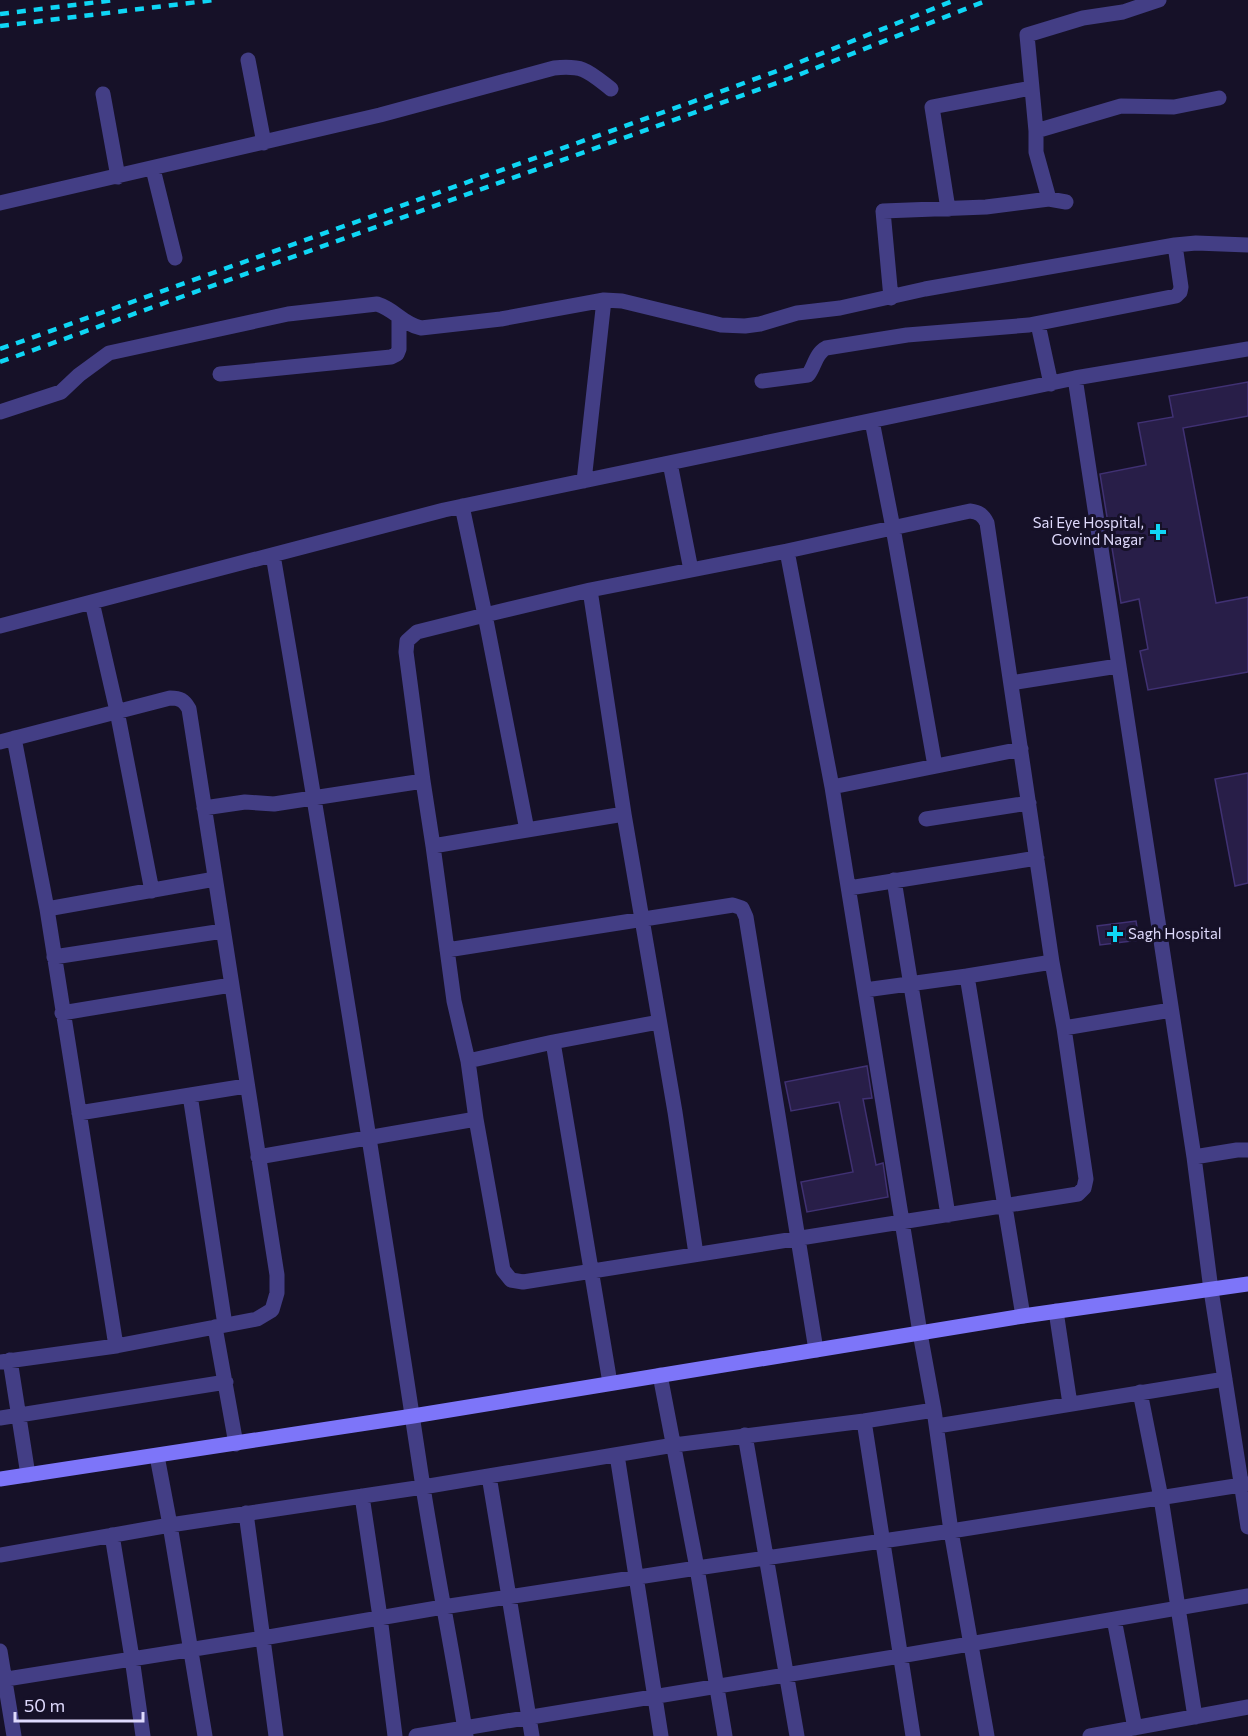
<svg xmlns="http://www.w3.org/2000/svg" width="1248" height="1736" viewBox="0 0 1248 1736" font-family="Commissioner,sans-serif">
  <rect width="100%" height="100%" fill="#161128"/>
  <path fill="#281e48" stroke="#403173" stroke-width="1.5" d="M1248 382V416L1183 428 1216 603 1248 597V672L1148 690 1140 651 1148 649 1139 599 1121 603 1100 474 1146 465 1138 423 1173 417 1169 396Z
    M1248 773V883L1235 886 1215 779Z
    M1136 921 1139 940 1100 945 1097 926Z
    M867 1066 872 1098 863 1099 876 1165 883 1163 888 1197 807 1212 801 1182 853 1172 839 1102 791 1111 785 1082Z"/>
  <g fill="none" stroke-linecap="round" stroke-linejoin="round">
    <path stroke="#433e85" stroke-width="15" d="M248 60 264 143
      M103 94 118 177
      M1036 131 1121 106 1174 107 1219 98
      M153 169 175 258
      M1049 199 1036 152V131L1027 35 1083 18 1123 12 1159 0
      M0 203 380 115 554 68C584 65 588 71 611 89
      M948 209 932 107 1031 88
      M891 298 883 211 986 207 1049 199 1066 202
      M1038 324 1051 384
      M220 374 391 357 397 354 399 349V318
      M1075 378 1194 1157 1211 1290 1248 1527
      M762 381 808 375C815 366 815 354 826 348L907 335 1029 325 1176 296 1180 292 1181 287 1175 245
      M0 412 61 392 79 375 109 353 288 314 377 304C396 310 401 323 421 328L501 319 604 300
      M872 421 893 528 935 766
      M670 463 691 570
      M584 481 604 300 622 301 721 325 745 326 760 324 797 313 840 308 925 289 1175 245 1196 243 1248 245
      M462 506 485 615 590 590
      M273 555C326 865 376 1176 423 1487 436 1570 453 1653 466 1736
      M92 602 117 711 152 891
      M0 626 444 510 1075 378 1248 349
      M1011 683 1118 666
      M14 738 47 909 116 1346
      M0 742 170 698C180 698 184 700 189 709L277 1275V1293L272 1310 257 1319 116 1346 0 1362
      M832 787 1021 749
      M204 808 245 802 274 804 423 781 406 652 407 641 417 632 485 615 527 830 433 846 423 781
      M624 814 590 590 787 551
      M926 819 1029 803
      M527 830 624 814 675 1112 696 1254
      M433 846 454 1001 468 1061 476 1119 503 1270 511 1280 523 1282 1078 1194 1084 1188 1086 1179 1064 1028 1052 962 967 976 1023 1316
      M894 880 948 1215
      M849 888 1037 858
      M47 909 215 879
      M447 950 733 905 742 908 746 917 816 1350
      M54 957 223 931
      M865 990 967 976
      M62 1013 231 985
      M1064 1028 1171 1010
      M553 1042 659 1022
      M468 1061 553 1042 610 1383
      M190 1095 225 1325
      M79 1113 246 1086
      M258 1157 476 1119
      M1194 1157 1237 1150H1248
      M1056 1311 1070 1404
      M215 1327 236 1444
      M10 1360 28 1475
      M660 1375 697 1568 725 1736
      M1140 1392 1161 1498 1195 1717
      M0 1418 226 1382
      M864 1421 913 1736
      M937 1426 1225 1379
      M745 1435 797 1736
      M617 1455 661 1736
      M157 1456 170 1525 205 1736
      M489 1476 532 1736
      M362 1496 380 1617 395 1736
      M246 1513 276 1736
      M112 1535 132 1658 143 1736
      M0 1555 170 1525 423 1487 674 1445 864 1421 934 1410
      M1114 1619 1135 1728
      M0 1651 14 1736
      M0 1680 263 1638 443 1607 697 1568 951 1531 1248 1484
      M416 1736 900 1656 1248 1596
      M987 1736 951 1531 934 1410 920 1333 832 787 787 551 970 511C979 512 983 515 987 523L1052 962
      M1090 1736 1248 1707"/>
    <path stroke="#7d75f9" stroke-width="15" d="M0 1479 413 1416 1023 1316 1248 1284"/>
    <path stroke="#0fd6f5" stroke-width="4.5" stroke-dasharray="9 8" stroke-linecap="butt" d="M0 14 115 0
      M0 26 214 0
      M0 349 706 97 785 68 955 0
      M0 362 788 79 988 0"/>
  </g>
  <g fill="#0fd6f5" stroke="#161128" stroke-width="2">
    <path d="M1155 523h6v6h6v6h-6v6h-6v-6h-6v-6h6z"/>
    <path d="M1112 925h6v6h6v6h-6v6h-6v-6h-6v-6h6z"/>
  </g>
  <g text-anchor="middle" stroke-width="6" stroke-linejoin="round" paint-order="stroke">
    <g font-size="15" fill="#dfdafd" stroke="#161128" text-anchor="end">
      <text x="1144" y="528">Sai Eye Hospital,<tspan x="1144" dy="17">Govind Nagar</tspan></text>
      <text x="1128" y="939" text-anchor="start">Sagh Hospital</text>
    </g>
  </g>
  <path d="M15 1712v9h128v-9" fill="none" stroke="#dfdafd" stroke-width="3"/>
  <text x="24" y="1712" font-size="18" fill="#dfdafd" stroke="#161128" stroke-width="4.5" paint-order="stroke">50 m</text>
</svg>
